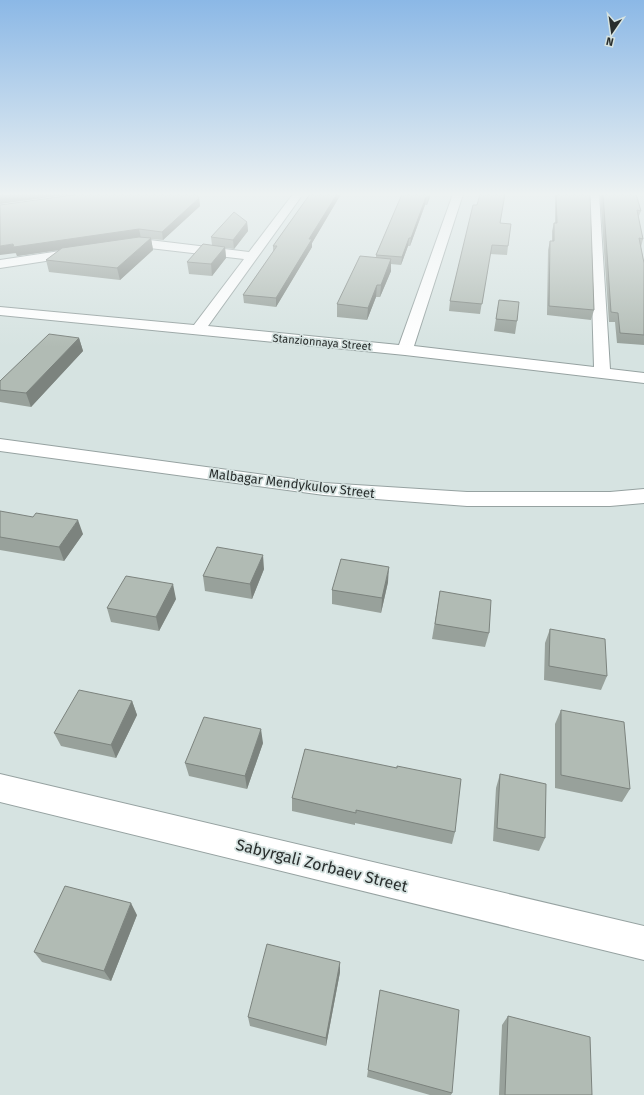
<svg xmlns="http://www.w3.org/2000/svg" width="644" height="1095" viewBox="0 0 644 1095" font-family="'Fira Sans',sans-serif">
  <rect width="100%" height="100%" fill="#d6e3e1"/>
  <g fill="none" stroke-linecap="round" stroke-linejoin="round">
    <g stroke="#96a2a1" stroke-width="2">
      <path id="minor" d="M293 194H303L208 326 399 345 453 194H463L414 346 594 367 589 194H599L610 369 644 373V383L405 355 0 315V307L194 325 244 259 141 247 122 250 118 249 116 246 118 243 141 239 249 252Z
        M80 248 85 249 86 252 85 255 0 268V260Z
        M0 774 644 926V960L0 802Z"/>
    </g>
    <g stroke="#96a2a1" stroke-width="2">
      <path id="major" d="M0 439 324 483 467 492H610L644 489V503L610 506H467L324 495 0 451Z"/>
    </g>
    <use href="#minor" fill="#fff" fill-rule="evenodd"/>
    <use href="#major" fill="#fff" fill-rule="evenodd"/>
  </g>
  <path fill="#98a19b" d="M310 194H341L312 243V247L276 307 244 303 243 295 273 252V246Z
    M402 194H431L427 205H425L410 246H408L401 265 391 264V271L380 297H376L367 320 337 317V304L376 257V255Z
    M555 194H590L594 310 591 320 547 315 548 250 550 241H552V231L554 223H555Z
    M600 194H636L641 211 638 218 643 239 641 247 644 263V345L617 343 615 322H609Z
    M199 198 200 206 163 240 151 239 153 250 120 280 49 272 46 260 60 250 17 256 0 205Z
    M247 222 248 231 234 249 225 248 226 258 212 276 189 274 187 262 212 245 211 237Z
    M500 223 508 246 507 255 490 254 480 314 449 311 450 301Z
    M499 300 517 321 515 334 494 331Z
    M79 338 83 351 31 407 0 402V381Z
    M0 511 83 534 64 561 0 550Z
    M264 569 252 599 205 591 203 576Z
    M388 582 381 613 332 604V590Z
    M440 591 489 633 485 647 432 639Z
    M176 599 159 631 111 622 107 608Z
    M550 629 607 676 601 690 544 680 545 643Z
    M132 701 137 715 116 758 61 746 54 733Z
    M561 710 630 789 622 802 555 788V724Z
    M263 743 247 789 189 776 185 763Z
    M305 749 455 832 452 844 355 823V825L292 811V798Z
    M500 774 545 838 539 851 493 841 496 788Z
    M137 915 111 981 42 962 34 952Z
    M340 972 326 1046 250 1026 248 1017Z
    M380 990 452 1093 451 1095H430L367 1077Z
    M508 1016 592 1095H499L502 1025Z"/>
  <path fill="#7c837e" d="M18 194H73L0 204V196Z
    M337 194H341L312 243V247L276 307V298L309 239Z
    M430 194H431L427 205 428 198Z
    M426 197 425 205 410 246 411 238Z
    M199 198 200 206 163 240 162 232Z
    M247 222 248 231 234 249 233 240Z
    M139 229 141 238 17 256 14 247Z
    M151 238 153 250 120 280 117 268Z
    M409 238 408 246 401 265 402 257Z
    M13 244 16 253 0 255V246Z
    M225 247 226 258 212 276 211 264Z
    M391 259V271L380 297 381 285Z
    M377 285 376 297 367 320 368 308Z
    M79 338 83 351 31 407 26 393Z
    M78 520 83 534 64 561 59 547Z
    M263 555 264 569 252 599 250 584Z
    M389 567 388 582 381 613 382 598Z
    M173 584 176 599 159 631 156 617Z
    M132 701 137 715 116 758 111 745Z
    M261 729 263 743 247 789 245 776Z
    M131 903 137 915 111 981 104 971Z
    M340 962V972L326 1046V1038Z"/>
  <path fill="#b1bbb4" stroke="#7c837e" d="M0 194H18L0 196Z
    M80 194H196L199 198 162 232 139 229 14 247 13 244 0 246V205Z
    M310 194H337L309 239H312L276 298 243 295 277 246H273Z
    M402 194H430L428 198 426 197 411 238H409L402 257 376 255Z
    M480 194H505L500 223 511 224 508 246 492 245 482 304 450 301 473 205H477Z
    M556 194H590L594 310 549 306 550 241H554V223H557Z
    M603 194H636L641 211 637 210 643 239 639 238 644 263V335L620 333 618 313 611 312Z
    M234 212 247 222 233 240 211 237Z
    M139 237 151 238 117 268 46 260 62 248Z
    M203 244 225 247 211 264 187 262Z
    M360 256 391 259 381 285H377L368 308 337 304Z
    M499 300 519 302 517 321 496 319Z
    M49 334 79 338 26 393 0 390V381Z
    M0 511 33 517 36 513 78 520 59 547 0 537Z
    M217 547 263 555 250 584 203 576Z
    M341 559 389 567 382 598 332 590Z
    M126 576 173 584 156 617 107 608Z
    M440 591 491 600 489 633 435 624Z
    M550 629 605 639 607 676 549 666Z
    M79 690 132 701 111 745 54 733Z
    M561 710 624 722 630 789 561 775Z
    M204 717 261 729 245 776 185 763Z
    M305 749 397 768V766L461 779 455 832 356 810V813L292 798Z
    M500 774 546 784 545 838 497 828Z
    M65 886 131 903 104 971 34 952Z
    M267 944 340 962 326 1038 248 1017Z
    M380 990 459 1010 452 1093 368 1070Z
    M508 1016 590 1037 592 1095H505Z"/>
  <linearGradient id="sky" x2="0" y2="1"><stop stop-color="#8bb8e6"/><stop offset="0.56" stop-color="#edf2f2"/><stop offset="1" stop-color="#edf2f2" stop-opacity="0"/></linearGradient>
  <rect width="644" height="347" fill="url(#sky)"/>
  <g text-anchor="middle" stroke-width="3.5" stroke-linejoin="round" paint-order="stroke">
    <g font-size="11" fill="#292e2d" stroke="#d6e3e1">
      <text transform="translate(322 342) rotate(5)" y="4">Stanzionnaya Street</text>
    </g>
    <g font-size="13" fill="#292e2d" stroke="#d6e3e1">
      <text transform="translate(292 483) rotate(7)" y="5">Malbagar Mendykulov Street</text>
    </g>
    <g font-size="16" fill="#292e2d" stroke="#d6e3e1">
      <text transform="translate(322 865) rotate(14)" y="6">Sabyrgali Zorbaev Street</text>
    </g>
  </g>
  <g transform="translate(612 32) rotate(193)" stroke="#d6e3e1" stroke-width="3" paint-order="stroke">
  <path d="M0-3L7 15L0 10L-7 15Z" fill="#292e2d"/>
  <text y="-6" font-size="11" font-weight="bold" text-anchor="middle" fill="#292e2d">N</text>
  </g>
</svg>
